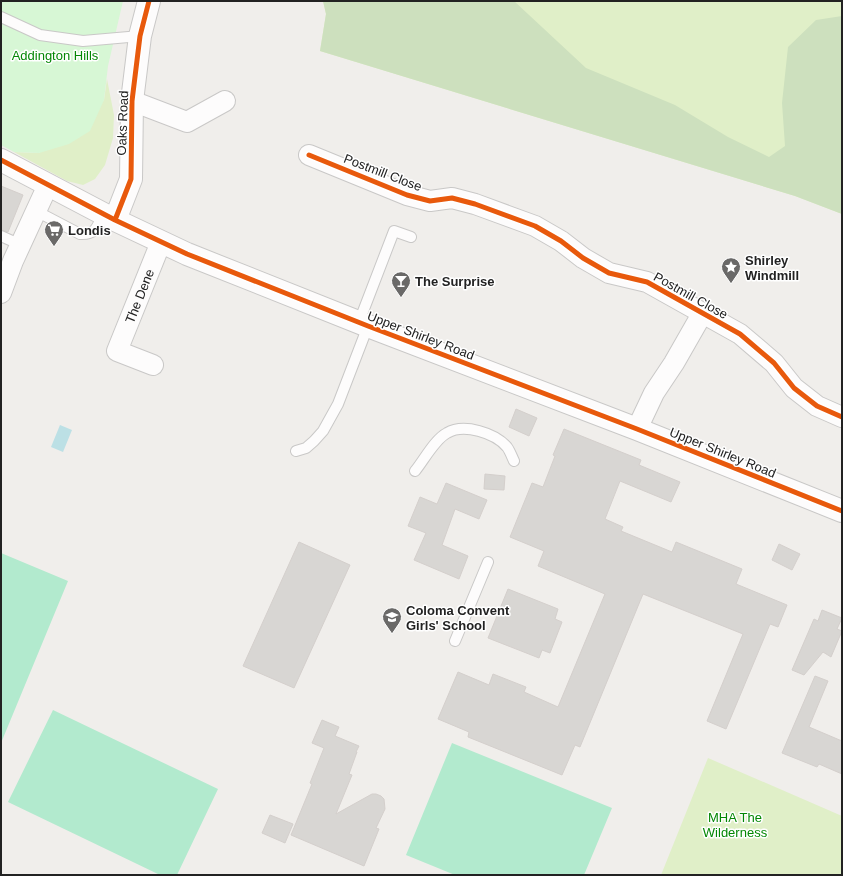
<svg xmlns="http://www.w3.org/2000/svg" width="843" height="876" viewBox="0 0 843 876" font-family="Helvetica,sans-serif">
  <rect width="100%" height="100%" fill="#f0eeeb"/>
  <path fill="#e0efc8" d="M323 1H842V214L795 196 320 51 326 14Z
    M107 79 114 115 113 138 105 165 95 179 83 185 67 181 14 152 39 153 104 100Z
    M708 758 842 816V875H661Z"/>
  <path fill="#cde0be" d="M323 1H514L586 68 675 105 728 137 769 157 785 146 782 103 788 47 816 20 842 16V214L795 196 320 51 326 14Z"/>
  <path fill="#d7f7d5" d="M1 1H123L108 66 104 100 90 131 69 144 39 153 14 152 1 145Z"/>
  <path fill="#b2eace" d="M1 553 68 581 1 743Z
    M53 710 218 789 177 875H160L8 802Z
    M452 743 612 808 584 875H455L406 855Z"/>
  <path fill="#bce0e5" d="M60 425 72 430 63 452 51 447Z"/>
  <path fill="#d8d6d3" stroke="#d4cfcc" d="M1 186 23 195 8 232 1 230Z
    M516 409 537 418 529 436 509 427Z
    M564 429 641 460 639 465 680 482 671 502 620 481 605 519 623 527 621 531 672 552 676 542 742 569 736 584 787 605 778 627 770 624 726 729 707 721 743 634 643 594 580 747 575 745 562 775 468 737 469 732 438 719 458 672 489 685 493 674 526 687 524 692 558 707 605 594 538 566 544 551 510 537 532 483 543 487 555 456 553 455Z
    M485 474 505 476 504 490 484 489Z
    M446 483 487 500 479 519 455 509 442 545 468 556 459 579 414 560 426 533 408 526 420 497 437 504Z
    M299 542 350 565 294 688 243 666Z
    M779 544 800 554 792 570 772 560Z
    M508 589 558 609 555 619 562 622 550 653 542 650 539 658 488 638Z
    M822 610 842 618 837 629 842 631 831 657 823 652 804 675 792 670 814 619 818 621Z
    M815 676 828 681 809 727 842 741V774L819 764 817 767 782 753Z
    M322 720 339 727 335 736 359 746 356 752H357L349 774 352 775 336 814 372 794H376L381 796 384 799 385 809 376 828 379 829 364 866 291 835 312 784 310 783 324 748 312 743Z
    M270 815 293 824 285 843 262 833Z"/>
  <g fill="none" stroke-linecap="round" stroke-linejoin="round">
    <g stroke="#c9c8c7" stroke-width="12">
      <path id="service" d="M1 17 40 35 83 41 140 36
        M36 211 80 234C96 235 97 227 103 214
        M1 236 21 245
        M359 322 394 231 411 237
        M296 451 306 448 314 441 323 431 338 404 368 326
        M415 471C424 460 435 439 447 433 464 423 495 433 507 447 510 451 512 457 514 461
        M455 641 488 562"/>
    </g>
    <g stroke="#c9c8c7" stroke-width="22">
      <g id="minor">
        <path d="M132 101 187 122 225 101"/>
        <path d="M309 155 407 195 430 201 452 198 475 204 535 226 561 241 583 258 609 273 647 282 740 334 774 363 794 388 817 406 842 417"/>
        <path d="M1 293 13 261 48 185"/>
        <path id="s1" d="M153 365 117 351 161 242"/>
        <path d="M637 429 654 393 674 363 702 314"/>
      </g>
    </g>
    <g stroke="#c9c8c7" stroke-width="24">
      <path id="tertiary" d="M1 160 115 220 187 254 368 326 637 429 842 511
        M115 220 131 179 132 101 140 36 149 1"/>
    </g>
    <use href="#service" stroke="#fdfcfc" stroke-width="10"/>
    <use href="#minor" stroke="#fdfcfc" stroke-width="20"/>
    <use href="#tertiary" stroke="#fdfcfc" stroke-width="22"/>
    <g stroke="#fff" stroke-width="8">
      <path id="cycleway" d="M309 155 407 195 430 201 452 198 475 204 535 226 561 241 583 258 609 273 647 282 740 334 774 363 794 388 817 406 842 417
        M1 160 115 220 187 254 368 326 637 429 842 511
        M115 220 131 179 132 101 140 36 149 1"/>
    </g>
    <use href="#cycleway" stroke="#e8590c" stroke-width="5"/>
  </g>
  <defs>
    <g id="supermarket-pin" transform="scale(1)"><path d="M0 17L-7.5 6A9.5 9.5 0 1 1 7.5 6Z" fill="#6a6968" stroke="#fff"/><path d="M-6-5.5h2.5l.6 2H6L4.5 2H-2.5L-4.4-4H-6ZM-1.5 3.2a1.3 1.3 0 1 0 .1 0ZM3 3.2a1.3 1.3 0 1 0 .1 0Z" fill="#fff"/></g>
    <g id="sight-pin" transform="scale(1)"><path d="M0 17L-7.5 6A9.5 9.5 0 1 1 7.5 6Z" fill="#6a6968" stroke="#fff"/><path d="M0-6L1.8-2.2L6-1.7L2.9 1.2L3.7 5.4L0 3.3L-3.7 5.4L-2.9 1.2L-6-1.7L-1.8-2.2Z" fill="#fff"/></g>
    <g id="bar-pin" transform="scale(1)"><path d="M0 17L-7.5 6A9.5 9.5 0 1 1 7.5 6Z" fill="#6a6968" stroke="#fff"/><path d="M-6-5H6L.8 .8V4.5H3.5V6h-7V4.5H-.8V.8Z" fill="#fff"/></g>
    <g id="school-pin" transform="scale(1)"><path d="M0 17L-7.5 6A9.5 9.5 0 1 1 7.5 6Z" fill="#6a6968" stroke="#fff"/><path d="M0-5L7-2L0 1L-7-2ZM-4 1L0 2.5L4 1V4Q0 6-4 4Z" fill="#fff"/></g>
  </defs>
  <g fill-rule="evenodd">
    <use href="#supermarket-pin" x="54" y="230"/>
    <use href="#sight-pin" x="731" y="267"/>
    <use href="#bar-pin" x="401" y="281"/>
    <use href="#school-pin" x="392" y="617"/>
  </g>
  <g text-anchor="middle" stroke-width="3" stroke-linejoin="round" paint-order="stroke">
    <g font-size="13" fill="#038704" stroke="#fff">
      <text x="55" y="60">Addington Hills</text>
      <text x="735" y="822">MHA The<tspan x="735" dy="15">Wilderness</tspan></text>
    </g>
    <g font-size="13" fill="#222" stroke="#fff">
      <text transform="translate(122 123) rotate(-88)" y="5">Oaks Road</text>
      <text transform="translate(383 172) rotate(21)" y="5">Postmill Close</text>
      <text transform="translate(691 295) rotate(29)" y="5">Postmill Close</text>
      <text dy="5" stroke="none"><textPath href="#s1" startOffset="98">The Dene</textPath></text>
      <text transform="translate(421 335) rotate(21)" y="5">Upper Shirley Road</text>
      <text transform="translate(723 452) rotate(22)" y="5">Upper Shirley Road</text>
    </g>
    <g font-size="13" font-weight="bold" fill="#222" stroke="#fff" text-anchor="start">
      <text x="68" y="235">Londis</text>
      <text x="745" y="265">Shirley<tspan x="745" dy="15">Windmill</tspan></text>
      <text x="415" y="286">The Surprise</text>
      <text x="406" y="615">Coloma Convent<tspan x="406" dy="15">Girls' School</tspan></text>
    </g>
  </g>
  <rect width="843" height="876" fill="none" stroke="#222222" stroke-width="4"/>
</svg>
